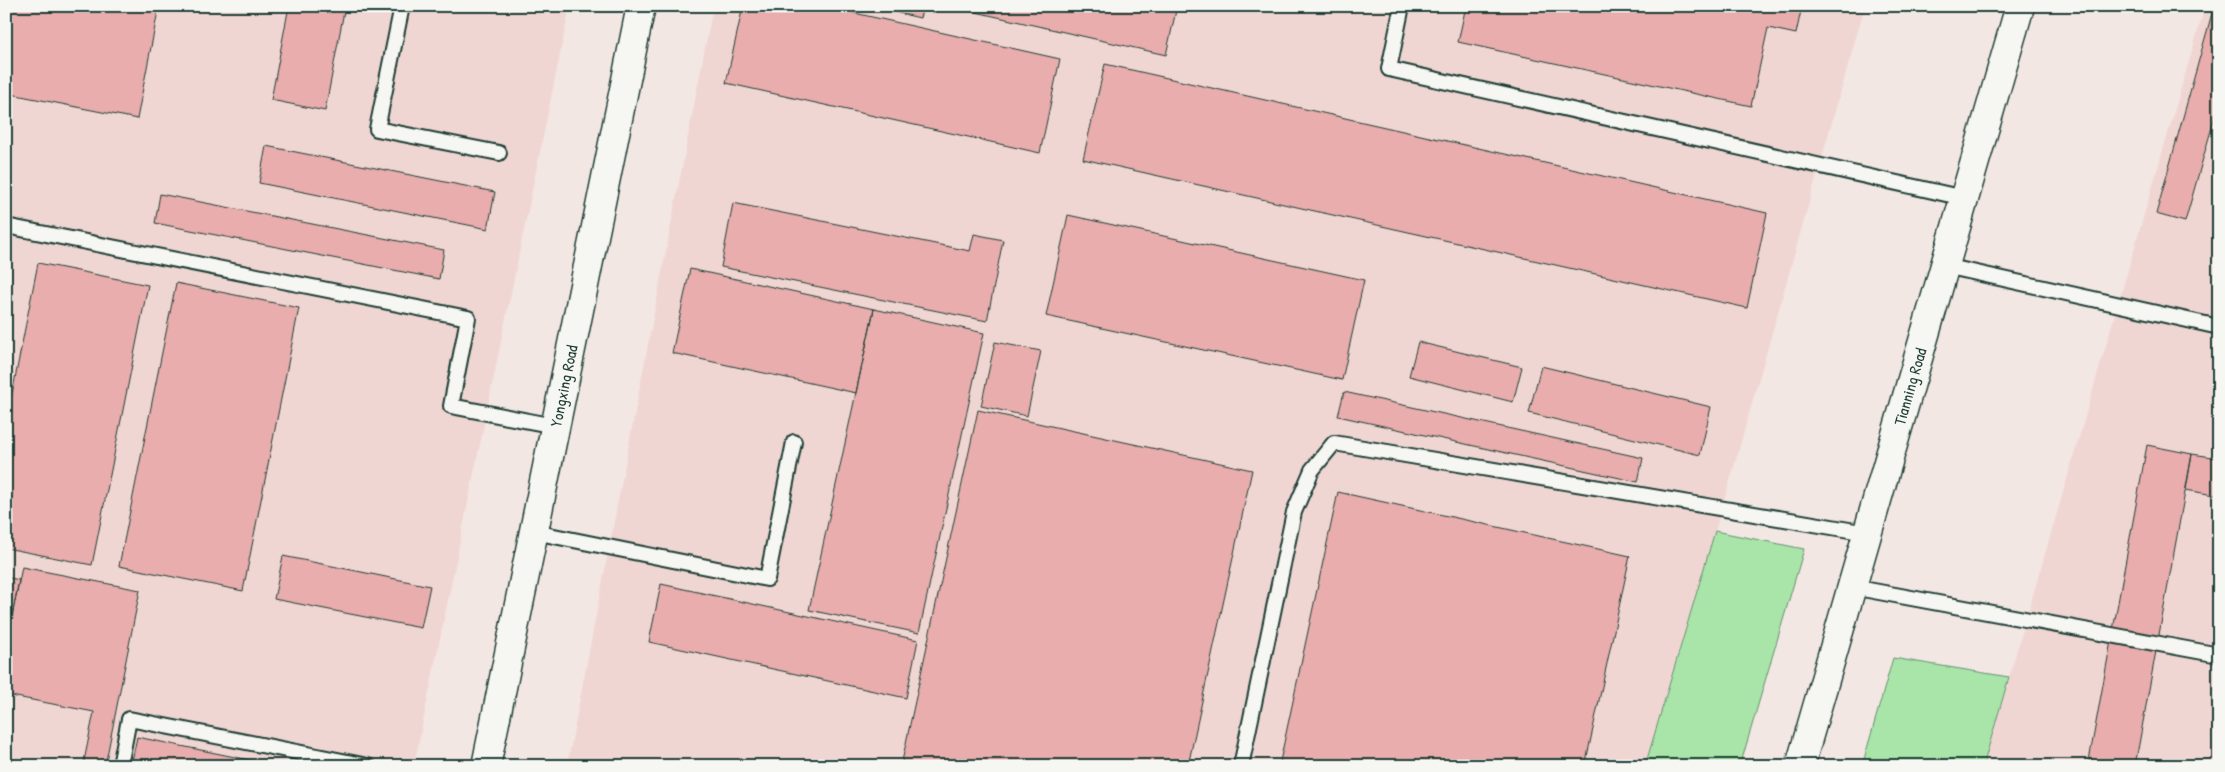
<svg xmlns="http://www.w3.org/2000/svg" width="2225" height="772" viewBox="0 0 2225 772" font-family="'Patrick Hand',sans-serif">
  <rect width="100%" height="100%" fill="#f3e7e4"/>
  <filter id="ink" filterUnits="userSpaceOnUse"><feTurbulence type="fractalNoise" baseFrequency=".02" numOctaves="2"/><feDisplacementMap in="SourceGraphic" scale="10" xChannelSelector="R" yChannelSelector="G"/><feConvolveMatrix kernelMatrix="1 2 1 2 8 2 1 2 1" color-interpolation-filters="sRGB"/></filter>
  <g filter="url(#ink)">
    <path fill="#f0d6d3" d="M6 6H570L414 766H6Z
      M713 6H1865L1732 474 1645 766H567Z
      M2205 6H2219V766H1983Z"/>
    <path fill="#a9e4a9" stroke="#64906e" d="M1715 531 1804 549 1740 766H1645Z
      M1893 658 2009 677 1983 766H1862Z"/>
    <path fill="#e8adac" stroke="#1f3d34" d="M6 6H159L137 119 6 93Z
      M289 6H345L325 111 271 100Z
      M743 6H823L1060 59 1040 153 726 83Z
      M868 6H923L920 18Z
      M949 6H1177L1166 55Z
      M1466 6H1802L1796 34 1768 28 1751 106 1458 42Z
      M2214 6H2219V102L2185 222 2156 214Z
      M1105 64 1767 213 1747 308 1083 159Z
      M266 146 495 192 488 229 259 183Z
      M160 194 444 250 439 279 155 223Z
      M733 203 970 251 974 234 1003 240 987 321 721 267Z
      M1068 215 1364 280 1342 380 1046 316Z
      M38 263 148 285 92 565 6 548V424Z
      M690 269 874 309 856 393 672 353Z
      M176 283 299 308 243 591 119 566Z
      M874 309 984 333 919 633 809 610Z
      M995 342 1041 351 1027 416 981 406Z
      M1418 342 1522 367 1513 402 1409 376Z
      M1541 366 1711 407 1700 455 1529 413Z
      M1344 392 1643 458 1638 482 1338 416Z
      M978 410 1252 470 1188 766H901Z
      M2147 445 2192 454 2135 766H2088Z
      M2192 454 2219 458V496L2186 490Z
      M1338 492 1630 556 1585 766H1279Z
      M283 556 430 586 421 628 274 599Z
      M22 567 140 590 105 766H83L94 712 6 695V646Z
      M6 577 19 580 6 646Z
      M661 584 918 640 906 698 649 642Z
      M137 737 279 766H131Z"/>
    <g fill="none" stroke-linecap="round" stroke-linejoin="round">
      <g stroke="#1f3d34" stroke-width="18">
        <path id="lane" d="M402 6 377 129 499 153
          M1402 6 1389 69 1964 198
          M6 226 468 318 451 406 555 426
          M1945 266 2219 327
          M534 532 767 579 794 442
          M1852 587 2219 655
          M120 766 129 719 368 766
          M1241 766 1294 512 1312 470 1334 443 1867 533"/>
      </g>
      <g stroke="#1f3d34" stroke-width="31">
        <g id="secondary">
          <path id="s1" d="M486 766 641 6"/>
          <path id="s2" d="M1800 766 2020 6"/>
        </g>
      </g>
      <use href="#lane" stroke="#f6f6f2" stroke-width="14"/>
      <use href="#secondary" stroke="#f6f6f2" stroke-width="28"/>
    </g>
  </g>
  <g text-anchor="middle" stroke-width="4.5" stroke-linejoin="round" paint-order="stroke">
    <g font-size="16" fill="#1f3d34" stroke="#f6f6f2">
      <text dy="6" stroke="none"><textPath href="#s1" startOffset="388">Yongxing Road</textPath></text>
      <text dy="6" stroke="none"><textPath href="#s2" startOffset="395">Tianning Road</textPath></text>
    </g>
  </g>
  <rect width="2225" height="772" fill="none" stroke="#f6f6f2" stroke-width="25"/>
  <rect x="12" y="12" width="2200" height="747" fill="none" stroke="#1f3d34" stroke-width="2" filter="url(#ink)"/>
</svg>
